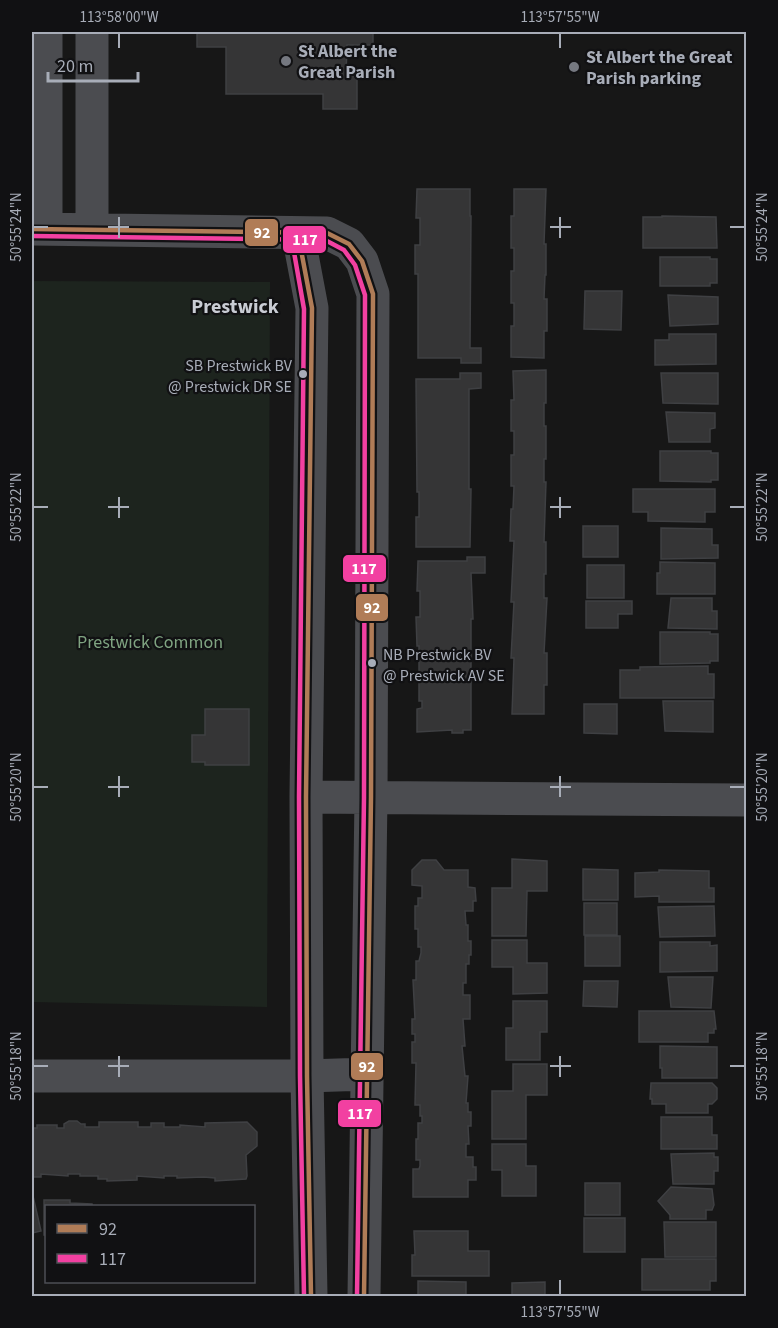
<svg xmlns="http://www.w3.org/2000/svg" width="778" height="1328" viewBox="0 0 778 1328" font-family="'Source Sans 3',sans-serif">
  <rect width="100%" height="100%" fill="#171717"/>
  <path fill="#1d241e" d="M32 281 270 282 267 1007 32 1002Z"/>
  <path fill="#353536" stroke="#3f4043" stroke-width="1.5" d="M197 32H373V45H347L346 76H357V109H323V94H226V47H197Z
    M417 189H470V216H471L470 348H481V363H461V358H418V274H415V245H420V218H416Z
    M514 189H546L544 244H546V275H545L544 299H547V331H544V358L511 357V326H514V303H511V271H514V248H511V216H514Z
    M662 216 716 217 717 248H643V217H662Z
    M660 257H710V259H717V283H710V286H660Z
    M585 291H622L621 330 584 329Z
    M668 295 718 297V324L670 326Z
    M669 334H716V364L655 365V340H669Z
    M546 370V403H544V426H546V459H544V482H546L544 542H546V574H544V598H547L544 653H547V685H544V714H512L514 658H511L514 602H511L514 541H510L511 509H513L514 486H511V455H514V431H511V400H514L513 371Z
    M460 373H481V388L469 389V489H471L470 547H416V517H419V492H417L416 379H460Z
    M661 373H718V404L663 403Z
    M666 412 715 413V428L710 429V442H669Z
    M660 451H711V453H718V480H711V482L660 481Z
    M633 489H715V512H705V522L648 521V512H633Z
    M583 526H618V557H583Z
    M661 528 712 529V545H718V558L661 559Z
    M467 557H485V573H471L473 619H471V730H463V733H452V730L417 732V709L422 708V701H419V646H417L416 617H420V591H417L418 561H467Z
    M660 562 715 563V594H657V573H660Z
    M587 565H624V598H587Z
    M671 598H712V611H717V629L668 628Z
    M586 601H632V614H618V628H586Z
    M660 632H710V634H718V661H710V663L660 664Z
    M708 666V674H714V698H620V670H640V667Z
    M663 701H713V732L665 731Z
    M584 704H617V734L584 733Z
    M205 709H249V765H205V762H192V735H205Z
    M512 859 547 861V891H527L526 936H492V888H512Z
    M422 860H436L444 870H468V887L475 888 476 901H473V911H465L466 925H468V941H471V955H469V964H466V983H463V995H470V1019H463L465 1046H462L465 1076H468L466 1103H468V1112H471V1126H468L469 1144H466V1157H473V1167H476V1180H468V1197H413V1169H419L420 1166V1160H416V1139H418V1123H422V1116H420V1105H415L416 1063H412V1042H415V1034H412V1019H415L413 980H416V961H419L421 953V947H418V929H415V906H418V898H422V886L412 885V870Z
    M583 869 618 870V900H583Z
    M659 870 709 871V888H714V902H659V896L635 897V873L659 872Z
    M584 903H617V935H584Z
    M714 906 715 936 660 937 658 907Z
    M585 936H620V966H585Z
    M492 940H527V963H547V993L513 994V967H492Z
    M660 942H710V946L717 945V971L660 972Z
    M668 977H713L711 1008 671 1007Z
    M584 981H618L617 1007 583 1006Z
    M513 1001H547V1032H540V1060H506V1028H513Z
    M639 1011H714L716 1029H714V1033H708V1042H639Z
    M660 1046 717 1047V1078H662V1068H660Z
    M513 1064H547V1095H526V1139H492V1091H513Z
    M651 1083H712L717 1088V1099L712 1104H708V1113H666V1104H652V1099H650Z
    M661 1117H712V1135H717V1149H661Z
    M69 1121H77L81 1124H85V1127H99V1122H138V1127H151V1123H164V1127H180V1125L205 1127V1123L247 1122 257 1132V1146L246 1155 247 1176 246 1179 215 1181V1178L204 1177 177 1178V1176H164V1178L137 1176V1180L107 1181V1179H98V1176H80V1174H68V1176L41 1174V1177H32V1128H37V1125H57V1128H64V1124Z
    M492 1144H526V1166H536V1196H502V1170H492Z
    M714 1153V1157H718V1171H714V1184H673L671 1154Z
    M585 1183H620V1215H585Z
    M671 1187 712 1189 714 1205 712 1210H706V1219H670V1215L658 1201Z
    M32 1196H33L41 1231 32 1233Z
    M44 1200H70V1203L92 1204V1206H46V1235H44Z
    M584 1218H625V1252H584Z
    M664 1222H716V1257H665Z
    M414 1231H468V1251H489V1276H412V1255H415Z
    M642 1259H716V1281H710V1290H642Z
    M418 1281 466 1282V1296H418Z
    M545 1282V1296H512V1283Z"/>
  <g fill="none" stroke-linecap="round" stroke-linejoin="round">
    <path stroke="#4b4c50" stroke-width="33" d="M46 32V229
      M92 32V229
      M32 229 327 233 349 244 362 261 373 294 371 797 364 1296
      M298 234 312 308 306 797 307 1076 311 1296
      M306 797 746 800
      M32 1076H307L368 1074"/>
    <g stroke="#111113" stroke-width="9">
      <path id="bus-1" d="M32 229 327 233 349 244 362 261 373 294 371 797 364 1296
        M298 234 312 308 306 797 307 1076 311 1296"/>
    </g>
    <g stroke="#111113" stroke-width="9">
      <path id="bus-2" d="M291 235 304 309 299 797 300 1076 304 1296
        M32 236 325 240 344 250 355 265 365 295 364 797 357 1296"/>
    </g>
    <use href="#bus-1" stroke="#b07c57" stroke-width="4.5"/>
    <use href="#bus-2" stroke="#f240a1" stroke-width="4.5"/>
  </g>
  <path fill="none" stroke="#a8adb8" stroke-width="2" d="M119 33V48M560 33V48M119 217V238M560 217V238M33 227H48M108 227H129M550 227H571M730 227H745M119 497V518M560 497V518M33 507H48M108 507H129M550 507H571M730 507H745M119 776V797M560 776V797M33 787H48M108 787H129M550 787H571M730 787H745M119 1056V1077M560 1056V1077M33 1066H48M108 1066H129M550 1066H571M730 1066H745M560 1280V1295"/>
  <g fill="#757880" stroke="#111113" stroke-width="2">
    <circle cx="286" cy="61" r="6"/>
    <circle cx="574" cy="67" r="6"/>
  </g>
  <g fill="#a8adb8" stroke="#111113" stroke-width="2">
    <circle cx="303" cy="374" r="5"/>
    <circle cx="372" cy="663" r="5"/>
  </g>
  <g text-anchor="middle" stroke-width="4.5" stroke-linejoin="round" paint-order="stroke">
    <g font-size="16" fill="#a8adb8" stroke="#111113" text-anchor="end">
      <text x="292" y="371">SB Prestwick BV<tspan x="292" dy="21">@ Prestwick DR SE</tspan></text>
      <text x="383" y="660" text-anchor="start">NB Prestwick BV<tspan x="383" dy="21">@ Prestwick AV SE</tspan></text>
    </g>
    <g font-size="18" font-weight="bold" fill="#a8adb8" stroke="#111113" text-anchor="start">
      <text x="298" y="57">St Albert the<tspan x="298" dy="21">Great Parish</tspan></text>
      <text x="586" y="63">St Albert the Great<tspan x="586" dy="21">Parish parking</tspan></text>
    </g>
    <g font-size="18" fill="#7fa381" stroke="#111113">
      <text x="150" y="648">Prestwick Common</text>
    </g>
    <g font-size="20" font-weight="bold" fill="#c9ccd4" stroke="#111113">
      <text x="235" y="313">Prestwick</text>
    </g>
  </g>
  <g stroke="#111113" stroke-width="2">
    <rect x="244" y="218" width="35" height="29" rx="6" fill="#b07c57"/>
    <rect x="282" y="225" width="45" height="29" rx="6" fill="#f240a1"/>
    <rect x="342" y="554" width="45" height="29" rx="6" fill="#f240a1"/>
    <rect x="355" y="593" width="34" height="29" rx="6" fill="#b07c57"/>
    <rect x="350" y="1052" width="34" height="29" rx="6" fill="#b07c57"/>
    <rect x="337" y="1099" width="45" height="29" rx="6" fill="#f240a1"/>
  </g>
  <g font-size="16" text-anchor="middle" font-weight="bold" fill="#fff">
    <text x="262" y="238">92</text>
    <text x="305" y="245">117</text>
    <text x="364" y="574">117</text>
    <text x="372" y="613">92</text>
    <text x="367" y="1072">92</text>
    <text x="360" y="1119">117</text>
  </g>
  <rect width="778" height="1328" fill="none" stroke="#111113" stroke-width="66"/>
  <rect x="45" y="1205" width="210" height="78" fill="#111113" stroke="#4d4f55" stroke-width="1.5"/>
  <rect x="57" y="1224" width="30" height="9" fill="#b07c57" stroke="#4d4f55" stroke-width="1.5"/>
  <text x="99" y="1235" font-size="18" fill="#a8adb8">92</text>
  <rect x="57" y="1254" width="30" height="9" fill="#f240a1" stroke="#4d4f55" stroke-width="1.5"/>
  <text x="99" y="1265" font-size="18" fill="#a8adb8">117</text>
  <path d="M48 72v9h90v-9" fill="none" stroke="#a8adb8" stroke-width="3"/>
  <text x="57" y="72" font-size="18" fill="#a8adb8" stroke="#111113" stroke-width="4.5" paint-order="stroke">20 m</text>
  <rect x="33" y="33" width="712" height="1262" fill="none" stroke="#a8adb8" stroke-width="2"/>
  <g font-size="15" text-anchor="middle" fill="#a8adb8">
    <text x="119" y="22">113°58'00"W</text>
    <text x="560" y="22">113°57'55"W</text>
    <text transform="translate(16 227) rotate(-90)" y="5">50°55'24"N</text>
    <text transform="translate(762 227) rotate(-90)" y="5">50°55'24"N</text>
    <text transform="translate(16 507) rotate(-90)" y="5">50°55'22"N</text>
    <text transform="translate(762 507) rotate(-90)" y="5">50°55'22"N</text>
    <text transform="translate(16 787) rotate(-90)" y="5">50°55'20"N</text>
    <text transform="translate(762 787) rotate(-90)" y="5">50°55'20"N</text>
    <text transform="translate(16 1066) rotate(-90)" y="5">50°55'18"N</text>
    <text transform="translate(762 1066) rotate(-90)" y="5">50°55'18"N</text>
    <text x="560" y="1317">113°57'55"W</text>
  </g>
</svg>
